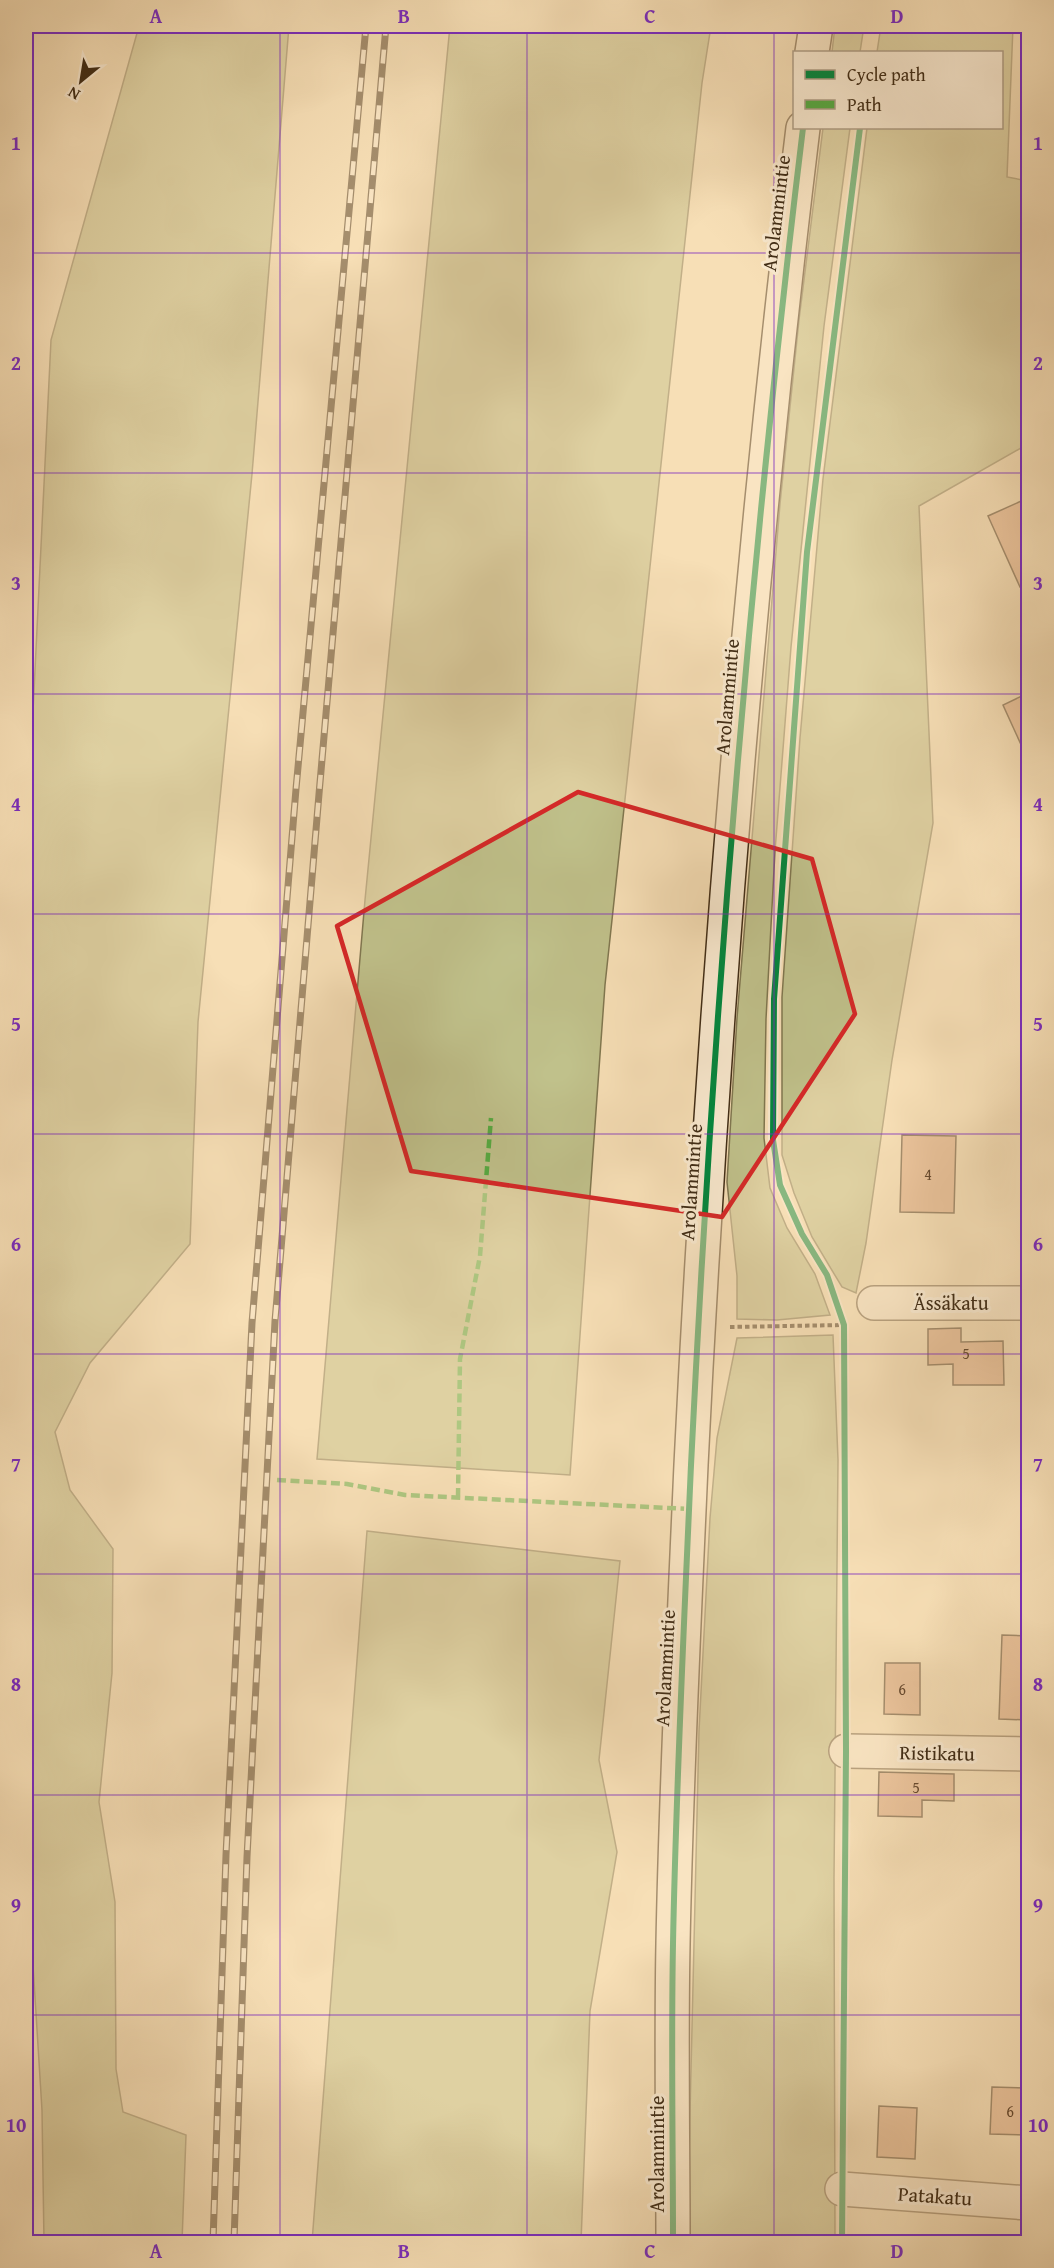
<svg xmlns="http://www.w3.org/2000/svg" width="1054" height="2268" viewBox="0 0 1054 2268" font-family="'Gentium Book Plus',serif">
  <rect width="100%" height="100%" fill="#f7dfb6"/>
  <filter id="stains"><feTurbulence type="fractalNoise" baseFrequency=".00333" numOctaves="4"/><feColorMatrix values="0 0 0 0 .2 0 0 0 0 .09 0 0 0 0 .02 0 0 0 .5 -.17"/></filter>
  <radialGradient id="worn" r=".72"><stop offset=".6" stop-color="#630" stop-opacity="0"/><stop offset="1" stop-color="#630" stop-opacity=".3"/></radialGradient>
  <path fill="#c0c18b" stroke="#807750" stroke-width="1.5" d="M139 26H289L252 474 198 1022 190 1244 90 1363 55 1432 70 1490 113 1549 112 1673 99 1802 115 1902 116 2069 123 2112 186 2135 182 2242H44L42 2110 26 1852V856L51 340Z
    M450 26H711L702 83 605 985 570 1475 317 1459 365 900Z
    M835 26H864L860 52H832Z
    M881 26H1013L1007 177 1028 181V444L919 506 933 823 892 1060 866 1243 856 1293 842 1287 812 1237 794 1193 782 1155V997L800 738 823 479 867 128H1002V52H877Z
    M823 128H850L824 326 791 647 775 851 766 1019 764 1138 770 1188 787 1228 815 1274 830 1315 777 1320 737 1319V1276L727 1182 737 1018 780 504 799 320Z
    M833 1335 838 1460 834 1878 835 2242H690L689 2156 699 1731 710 1518 717 1438 737 1338Z
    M367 1531 620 1561 599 1760 617 1852 590 2011 581 2242H312Z"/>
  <path fill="#dea67f" stroke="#412d16" stroke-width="1.5" d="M1028 498V583L1020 587 988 516Z
    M1028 693V760L1003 705Z
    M902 1135 956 1136 954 1213 900 1212Z
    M961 1328V1342L1003 1341 1004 1385H953V1364L928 1365V1329Z
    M1002 1635 1028 1636V1720L999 1719Z
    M885 1663H920V1715L884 1714Z
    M879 1772 954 1774V1801L922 1800V1817L878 1816Z
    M1024 1777H1028V1871H1026Z
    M992 2087 1028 2088V2135L990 2134Z
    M879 2106 917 2108 915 2159 877 2157Z"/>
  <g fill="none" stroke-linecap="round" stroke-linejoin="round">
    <g stroke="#6e5a3e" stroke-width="36">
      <path id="street" d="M874 1303H1028
        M846 1751 1028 1754
        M842 2189 1028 2203"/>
    </g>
    <g stroke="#412d16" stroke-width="36">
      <path id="secondary" d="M812 52 816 26
        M673 2242C673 2143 671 2044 673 1944 676 1784 684 1625 691 1465 713 1018 749 572 803 128"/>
    </g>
    <path stroke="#412d16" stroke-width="4" stroke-dasharray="4.5 3" stroke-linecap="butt" d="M730 1327 844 1325"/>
    <use href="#street" stroke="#faead0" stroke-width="33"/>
    <use href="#secondary" stroke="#faead0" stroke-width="33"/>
    <g stroke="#412d16" stroke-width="7">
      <path id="rail" d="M213 2242 226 1855 252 1323 296 789 366 26
        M234 2242 247 1857 275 1321 319 794 386 26"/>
    </g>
    <use href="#rail" stroke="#faead0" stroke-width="4.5" stroke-dasharray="14" stroke-linecap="butt"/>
    <path stroke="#56ab42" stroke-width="4.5" stroke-dasharray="9 4.5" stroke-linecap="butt" d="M277 1480 347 1484 405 1495 689 1509
      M458 1497 460 1359 480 1256 491 1118"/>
    <g stroke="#faead0" stroke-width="10">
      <path id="cycleway" d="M673 2242C673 2143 671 2044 673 1944 676 1784 684 1625 691 1465 713 1018 749 572 803 128
        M842 2242 846 1751 844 1325 827 1275 802 1234 780 1185 773 1140 774 999 807 552 860 128"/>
    </g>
    <use href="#cycleway" stroke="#00873e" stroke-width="6"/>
  </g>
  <path d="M0 0H1054V2268H0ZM578 792 812 859 855 1014 722 1217 411 1171 337 926Z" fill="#f7dfb6" fill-opacity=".55" fill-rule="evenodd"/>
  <path fill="none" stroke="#d62828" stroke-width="4.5" stroke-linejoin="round" d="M578 792 812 859 855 1014 722 1217 411 1171 337 926Z"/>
  <path fill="none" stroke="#7b2cbf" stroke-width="1.5" stroke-opacity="0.55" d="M280 26V2242M527 26V2242M774 26V2242M26 253H1028M26 473H1028M26 694H1028M26 914H1028M26 1134H1028M26 1354H1028M26 1574H1028M26 1795H1028M26 2015H1028"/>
  <g text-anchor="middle" stroke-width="6" stroke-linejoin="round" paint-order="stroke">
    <g font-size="16" fill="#684b30">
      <text x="928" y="1180">4</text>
      <text x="966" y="1359">5</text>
      <text x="902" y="1695">6</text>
      <text x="916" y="1793">5</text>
      <text x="1010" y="2117">6</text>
    </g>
    <g font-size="20" fill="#412d16" stroke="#faead0">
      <text transform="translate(776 213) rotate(-83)" y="7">Arolammintie</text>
      <text transform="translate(727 697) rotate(-85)" y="7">Arolammintie</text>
      <text transform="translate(691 1182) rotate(-86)" y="7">Arolammintie</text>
      <text x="951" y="1310">Ässäkatu</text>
      <text transform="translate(665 1668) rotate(-87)" y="7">Arolammintie</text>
      <text transform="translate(937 1753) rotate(1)" y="7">Ristikatu</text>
      <text transform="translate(657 2154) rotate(-90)" y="7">Arolammintie</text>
      <text transform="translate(935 2196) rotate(4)" y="7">Patakatu</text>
    </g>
  </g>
  <rect width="1054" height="2268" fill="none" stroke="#f7dfb6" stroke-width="66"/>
  <rect x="793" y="51" width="210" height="78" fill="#faead0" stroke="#b09e86" stroke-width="1.5"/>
  <rect x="805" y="70" width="30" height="9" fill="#00873e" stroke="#b09e86" stroke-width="1.5"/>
  <text x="847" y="81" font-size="18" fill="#412d16">Cycle path</text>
  <rect x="805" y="100" width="30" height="9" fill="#56ab42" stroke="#b09e86" stroke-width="1.5"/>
  <text x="847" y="111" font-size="18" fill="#412d16">Path</text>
  <g transform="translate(81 81) rotate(210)" stroke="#faead0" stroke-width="4.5" paint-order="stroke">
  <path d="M0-4.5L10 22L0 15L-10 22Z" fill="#412d16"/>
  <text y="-9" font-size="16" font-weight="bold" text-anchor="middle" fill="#412d16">N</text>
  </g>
  <rect x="33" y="33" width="988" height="2202" fill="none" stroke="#7b2cbf" stroke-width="2"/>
  <g font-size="20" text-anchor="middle" font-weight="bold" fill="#7b2cbf">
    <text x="156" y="23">A</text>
    <text x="404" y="23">B</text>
    <text x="650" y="23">C</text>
    <text x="897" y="23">D</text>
    <text x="16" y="150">1</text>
    <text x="1038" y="150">1</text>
    <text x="16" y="370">2</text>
    <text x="1038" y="370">2</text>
    <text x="16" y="590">3</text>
    <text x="1038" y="590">3</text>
    <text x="16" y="811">4</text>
    <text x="1038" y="811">4</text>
    <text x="16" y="1031">5</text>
    <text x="1038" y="1031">5</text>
    <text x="16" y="1251">6</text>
    <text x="1038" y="1251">6</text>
    <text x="16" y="1471">7</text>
    <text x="1038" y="1471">7</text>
    <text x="16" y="1691">8</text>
    <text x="1038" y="1691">8</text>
    <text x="16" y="1912">9</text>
    <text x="1038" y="1912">9</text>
    <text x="16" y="2132">10</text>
    <text x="1038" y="2132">10</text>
    <text x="156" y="2258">A</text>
    <text x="404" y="2258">B</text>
    <text x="650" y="2258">C</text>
    <text x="897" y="2258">D</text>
  </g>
  <rect width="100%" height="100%" filter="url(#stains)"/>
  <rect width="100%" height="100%" fill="url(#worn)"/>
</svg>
